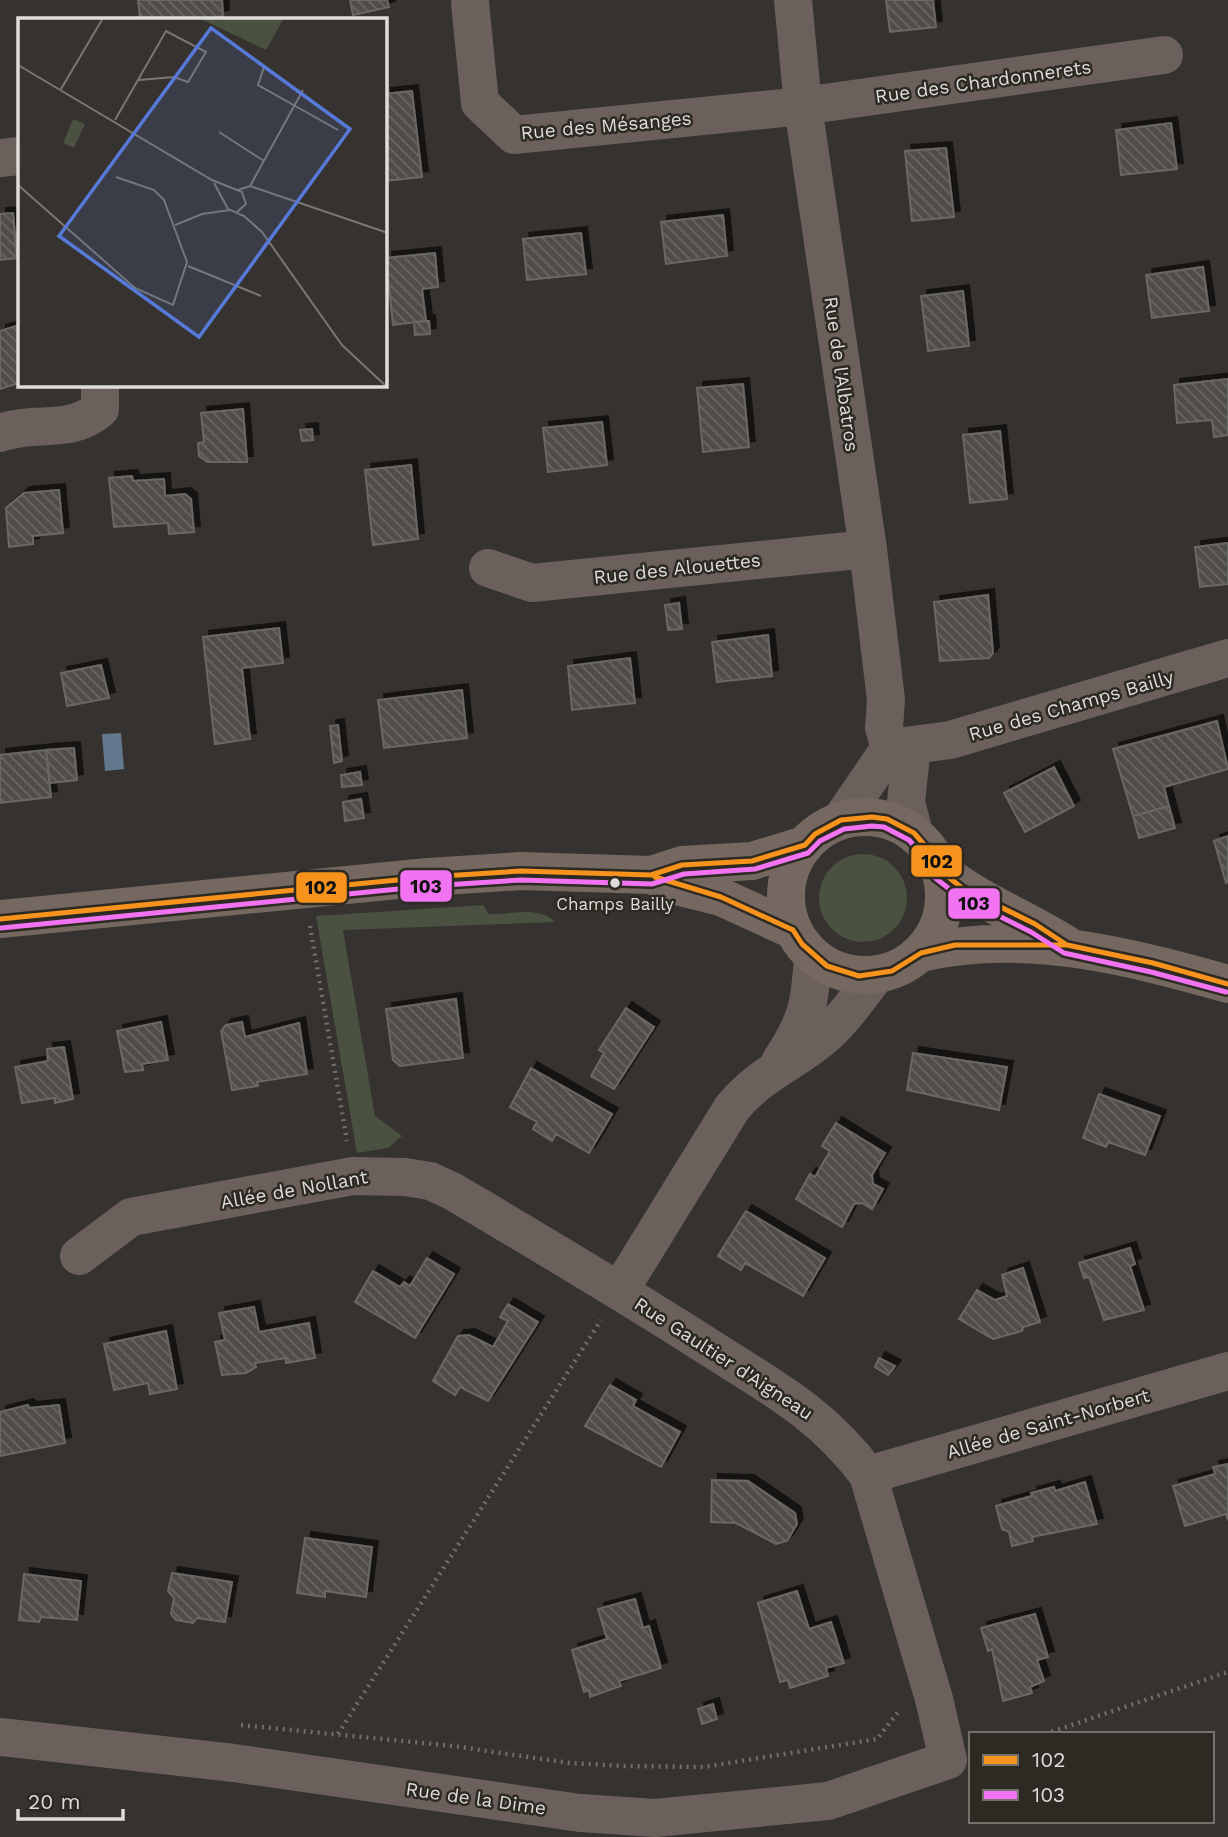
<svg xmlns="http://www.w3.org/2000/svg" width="1228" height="1837" viewBox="0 0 1228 1837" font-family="'Work Sans',sans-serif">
  <defs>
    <pattern id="building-back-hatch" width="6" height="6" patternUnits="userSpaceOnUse" patternTransform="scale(1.75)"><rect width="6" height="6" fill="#504d4a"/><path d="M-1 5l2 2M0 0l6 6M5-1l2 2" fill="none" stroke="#696664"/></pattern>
    <filter id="shadow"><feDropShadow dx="6" dy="-6" stdDeviation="0" flood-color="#0009"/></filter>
  </defs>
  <rect width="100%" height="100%" fill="#35322f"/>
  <path fill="#4a5140" d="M819 898a44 44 0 1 1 88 0a44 44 0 1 1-88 0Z
    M483 905 489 914C510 915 539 905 555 922L343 930 375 1116 402 1136 388 1148 357 1153 316 916Z"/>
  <path fill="#62788d" d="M121 733 124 769 105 771 102 734Z"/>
  <path fill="url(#building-back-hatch)" stroke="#6b6765" stroke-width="2" filter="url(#shadow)" d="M138 0H222L223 16 205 19H140Z
    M350 0H387L389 7 353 15Z
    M886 0H933L936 27 890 32Z
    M412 91 422 177 385 181V94Z
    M1171 123 1177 169 1121 175 1116 130Z
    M946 148 954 217 912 221 905 151Z
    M13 213 17 258 0 260V214Z
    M723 215 727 256 666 264 661 222Z
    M581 233 586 274 527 280 523 239Z
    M435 253 438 287 422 289 426 321 393 325 386 258Z
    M1203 267 1209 311 1152 318 1146 275Z
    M963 291 969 346 928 351 921 296Z
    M426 321H429L430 334 415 335 414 322Z
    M19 325V383L0 389V331Z
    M1228 379V435L1214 437 1212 420 1177 423 1174 385Z
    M743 384 749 447 703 452 697 388Z
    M243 409 247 462H207L199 456 198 443 204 442 201 413Z
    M602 422 607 465 548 472 543 428Z
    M312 429 313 440 302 441 300 430Z
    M1000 431 1007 499 970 503 963 435Z
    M411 465 418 539 373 545 365 470Z
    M132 476 133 481 164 479 165 496 185 494 191 499 194 532 169 534 168 523 114 527 109 478Z
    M59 490 63 533 33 536V544L9 547 6 508 24 493Z
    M1228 543V584L1200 587 1195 547Z
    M988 595 993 653 989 658 940 661 934 602Z
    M679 603 682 629 668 630 665 605Z
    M279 628 283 663 242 668 250 739 215 744 203 637Z
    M768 635 772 676 717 682 712 642Z
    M630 658 635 703 572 710 568 666Z
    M101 665 109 698 67 706 61 673Z
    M462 690 467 738 384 748 378 700Z
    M1217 721 1228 769 1164 787 1169 806 1133 816 1113 749Z
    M338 725 342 761 334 763 330 726Z
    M74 748 77 780 50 783 46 750Z
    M46 750 51 797 0 803V755Z
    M1054 767 1074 806 1025 832 1004 793Z
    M360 772 362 785 342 787 341 775Z
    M361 799 364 818 345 821 343 802Z
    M1169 806 1175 828 1139 838 1133 816Z
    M1228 836V882L1226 883 1214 841Z
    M456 999 463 1058 400 1066 393 1060 386 1009Z
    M626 1008 654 1027 614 1089 591 1076 604 1053 599 1050Z
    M161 1022 168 1060 142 1064 143 1070 125 1072 117 1031Z
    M242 1022 245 1037 299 1023 307 1074 257 1082 258 1086 232 1090 221 1031 226 1025Z
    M64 1047 73 1099 55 1103V1098L22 1103 15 1067 48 1061 47 1049Z
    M913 1053 1007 1067 999 1110 907 1090Z
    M531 1068 612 1114 589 1153 556 1134 552 1141 533 1129 537 1122 510 1107Z
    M1099 1094 1160 1116 1145 1155 1108 1142 1106 1147 1083 1138Z
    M836 1123 885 1153 872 1175 873 1184 883 1189 872 1209 862 1203 854 1204 842 1227 796 1199 810 1174 815 1177 830 1151 822 1146Z
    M746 1211 825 1258 803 1296 745 1263 741 1270 718 1256Z
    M1130 1248 1135 1264 1130 1266 1144 1310 1104 1320 1089 1277 1084 1278 1079 1263Z
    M427 1258 454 1274 415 1338 355 1302 373 1271 400 1287 404 1282 410 1286Z
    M1023 1268 1040 1322 1023 1327 1022 1331 993 1339 959 1319 977 1290 995 1300 1007 1296 1002 1275Z
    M508 1304 538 1322 488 1401 460 1387 455 1395 433 1381 458 1336 469 1335 493 1347 508 1321 500 1317Z
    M254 1307 259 1332 309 1323 315 1358 286 1363V1358L255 1363 256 1367 246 1373 222 1375 215 1342 225 1340 219 1313Z
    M166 1331 177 1389 150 1394 148 1383 114 1390 104 1344Z
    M879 1358 895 1366 888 1375 875 1367Z
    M610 1385 636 1400 633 1406 680 1432 661 1467 585 1426Z
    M28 1405 29 1408 59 1405 65 1443 0 1456V1412Z
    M1228 1464V1520L1226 1514 1185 1526 1173 1486 1215 1474 1213 1467Z
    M712 1480 748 1481 795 1513 797 1524 787 1541 776 1544 736 1523 711 1522Z
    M1085 1482 1097 1524 1032 1537 1033 1541 1012 1546 1009 1532 1002 1529 996 1506 1032 1496 1031 1493 1054 1487 1055 1491Z
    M305 1538 372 1547 366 1597 325 1591V1597L297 1593Z
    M172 1573 232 1582 225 1622 197 1618 193 1623 176 1620 171 1614 174 1598 168 1591Z
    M24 1574 81 1581 77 1620 41 1617 39 1622 19 1620Z
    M797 1591 809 1629 831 1622 844 1663 826 1668 828 1676 790 1688 788 1680 780 1682 758 1603Z
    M635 1599 643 1628 649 1626 661 1668 619 1681 621 1686 590 1697 589 1690 584 1692 572 1650 607 1639 598 1609Z
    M1035 1614 1048 1657 1037 1660 1044 1681 1030 1687 1032 1693 1003 1701 992 1649 988 1651 981 1628Z
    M713 1704 717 1719 702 1724 698 1709Z"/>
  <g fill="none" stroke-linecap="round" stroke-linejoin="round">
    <path stroke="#746d69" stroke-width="4.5" stroke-dasharray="2 5" stroke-linecap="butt" d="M310 926 347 1141
      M241 1725 453 1746 569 1763 624 1766 704 1767 877 1739 899 1711
      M338 1734 601 1320
      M1045 1734 1228 1672"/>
    <path stroke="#6b605b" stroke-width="38" d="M793 0 803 106 868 549 886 700 884 728 890 748
      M470 3 480 103 514 135 803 106 1164 55
      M0 158 19 156
      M0 433C34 420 71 435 100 409V385
      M488 568 532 583 868 549
      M912 746 906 802 914 833
      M841 820 890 748 950 740 1228 658
      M780 1062C807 1021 810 1005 813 956
      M620 1290 732 1108C761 1073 790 1065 822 1038 843 1021 859 996 876 975
      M868 1475 1228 1371
      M0 1737 234 1763 580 1813 655 1818 828 1801 948 1760 934 1699 868 1475C821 1412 771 1387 707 1346 623 1292 538 1242 452 1191L430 1181 405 1177 353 1176 131 1217 79 1256"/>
    <path stroke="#746861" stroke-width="38" d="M786 896a79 79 0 1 1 158 0a79 79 0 1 1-158 0Z
      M941 871C979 901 1026 919 1067 945
      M651 875 681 887 721 897 793 930
      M0 919 428 877 521 871 651 875 682 865 752 861 805 845
      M921 953C1025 929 1128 956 1228 984"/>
    <g stroke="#2d2923" stroke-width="10">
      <path id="bus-1" d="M655 877 721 897 793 930
        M0 919 428 877 521 871 651 875 682 865 752 861 805 845 815 834 841 820 872 817 887 819 914 833 935 857 941 871 962 888 1035 924 1067 945 1153 963 1228 984
        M793 930 802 944 827 966 859 976 892 971 921 953 955 945H1065"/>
    </g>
    <g stroke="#2d2923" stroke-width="10">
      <path id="bus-2" d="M1 928 429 886 521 880 652 884 684 874 755 869 808 853 820 841 844 829 872 826 884 827 909 840 928 862 934 877 957 895 1031 932 1064 953 1151 972 1226 992"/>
    </g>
    <use href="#bus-1" stroke="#f7931d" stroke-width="5"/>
    <use href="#bus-2" stroke="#f273f2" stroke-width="5"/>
  </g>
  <circle fill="#dfddd9" stroke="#2d2923" stroke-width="2.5" cx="615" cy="883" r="6"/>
  <g text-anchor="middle" stroke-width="5" stroke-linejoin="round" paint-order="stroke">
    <g font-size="17" fill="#dfddd9" stroke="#2d2923">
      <text x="615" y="910">Champs Bailly</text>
    </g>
    <g font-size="19" fill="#dfddd9" stroke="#2d2923">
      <text transform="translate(983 81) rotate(-8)" y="7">Rue des Chardonnerets</text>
      <text transform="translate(606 125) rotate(-5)" y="7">Rue des Mésanges</text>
      <text transform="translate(842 374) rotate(82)" y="7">Rue de l'Albatros</text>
      <text transform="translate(677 568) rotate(-6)" y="7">Rue des Alouettes</text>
      <text transform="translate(1071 705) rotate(-16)" y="7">Rue des Champs Bailly</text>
      <text transform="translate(294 1189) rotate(-10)" y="7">Allée de Nollant</text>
      <text transform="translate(724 1358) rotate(33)" y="7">Rue Gaultier d'Aigneau</text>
      <text transform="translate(1048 1423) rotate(-16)" y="7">Allée de Saint-Norbert</text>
      <text transform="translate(476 1798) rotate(8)" y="7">Rue de la Dime</text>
    </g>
  </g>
  <g transform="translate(18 18)">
    <rect width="369" height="369" fill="#35322f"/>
    <path d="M181 0H266L248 32ZM55 101 67 106 56 130 45 125Z" fill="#4a5140"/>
    <path fill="none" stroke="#797673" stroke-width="2" d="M0 47 194 162 224 174 228 186 219 194M246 49 240 67 320 112M43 71 85 0M97 102 148 13 188 34 170 64 156 59 121 62M201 114 246 143M196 165 210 191 226 198 244 214 324 327 369 369M0 167 117 270 155 287 169 244 146 182 136 172 98 159M232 168 285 72M220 172 232 168 370 215M157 207 184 196 212 192M170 248 243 278"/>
    <path fill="#5779d8" fill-opacity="0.15" stroke="#5779d8" stroke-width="3.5" d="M193 10 332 111 181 319 41 218Z"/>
    <rect width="369" height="369" fill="none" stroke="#dfddd9" stroke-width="3.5"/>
  </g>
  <g stroke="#2d2923" stroke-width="2.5">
    <rect x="910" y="844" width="53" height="34" rx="7" fill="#f7931d"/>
    <rect x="399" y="869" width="54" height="34" rx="7" fill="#f273f2"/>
    <rect x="295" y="871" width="53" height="33" rx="7" fill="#f7931d"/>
    <rect x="947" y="887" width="54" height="33" rx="7" fill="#f273f2"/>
  </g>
  <g font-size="19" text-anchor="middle" font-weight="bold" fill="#111">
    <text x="937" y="868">102</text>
    <text x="426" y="893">103</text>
    <text x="321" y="894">102</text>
    <text x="974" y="910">103</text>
  </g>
  <rect x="969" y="1732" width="245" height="91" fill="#2d2923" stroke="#74716c" stroke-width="2"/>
  <rect x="983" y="1755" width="35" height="10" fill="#f7931d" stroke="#74716c" stroke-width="2"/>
  <text x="1032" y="1767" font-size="21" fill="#dfddd9">102</text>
  <rect x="983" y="1790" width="35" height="10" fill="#f273f2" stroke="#74716c" stroke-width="2"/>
  <text x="1032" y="1802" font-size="21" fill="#dfddd9">103</text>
  <path d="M18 1809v10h105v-10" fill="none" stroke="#dfddd9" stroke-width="3.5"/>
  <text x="28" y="1809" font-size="21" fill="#dfddd9" stroke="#2d2923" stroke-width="5" paint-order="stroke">20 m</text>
</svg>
